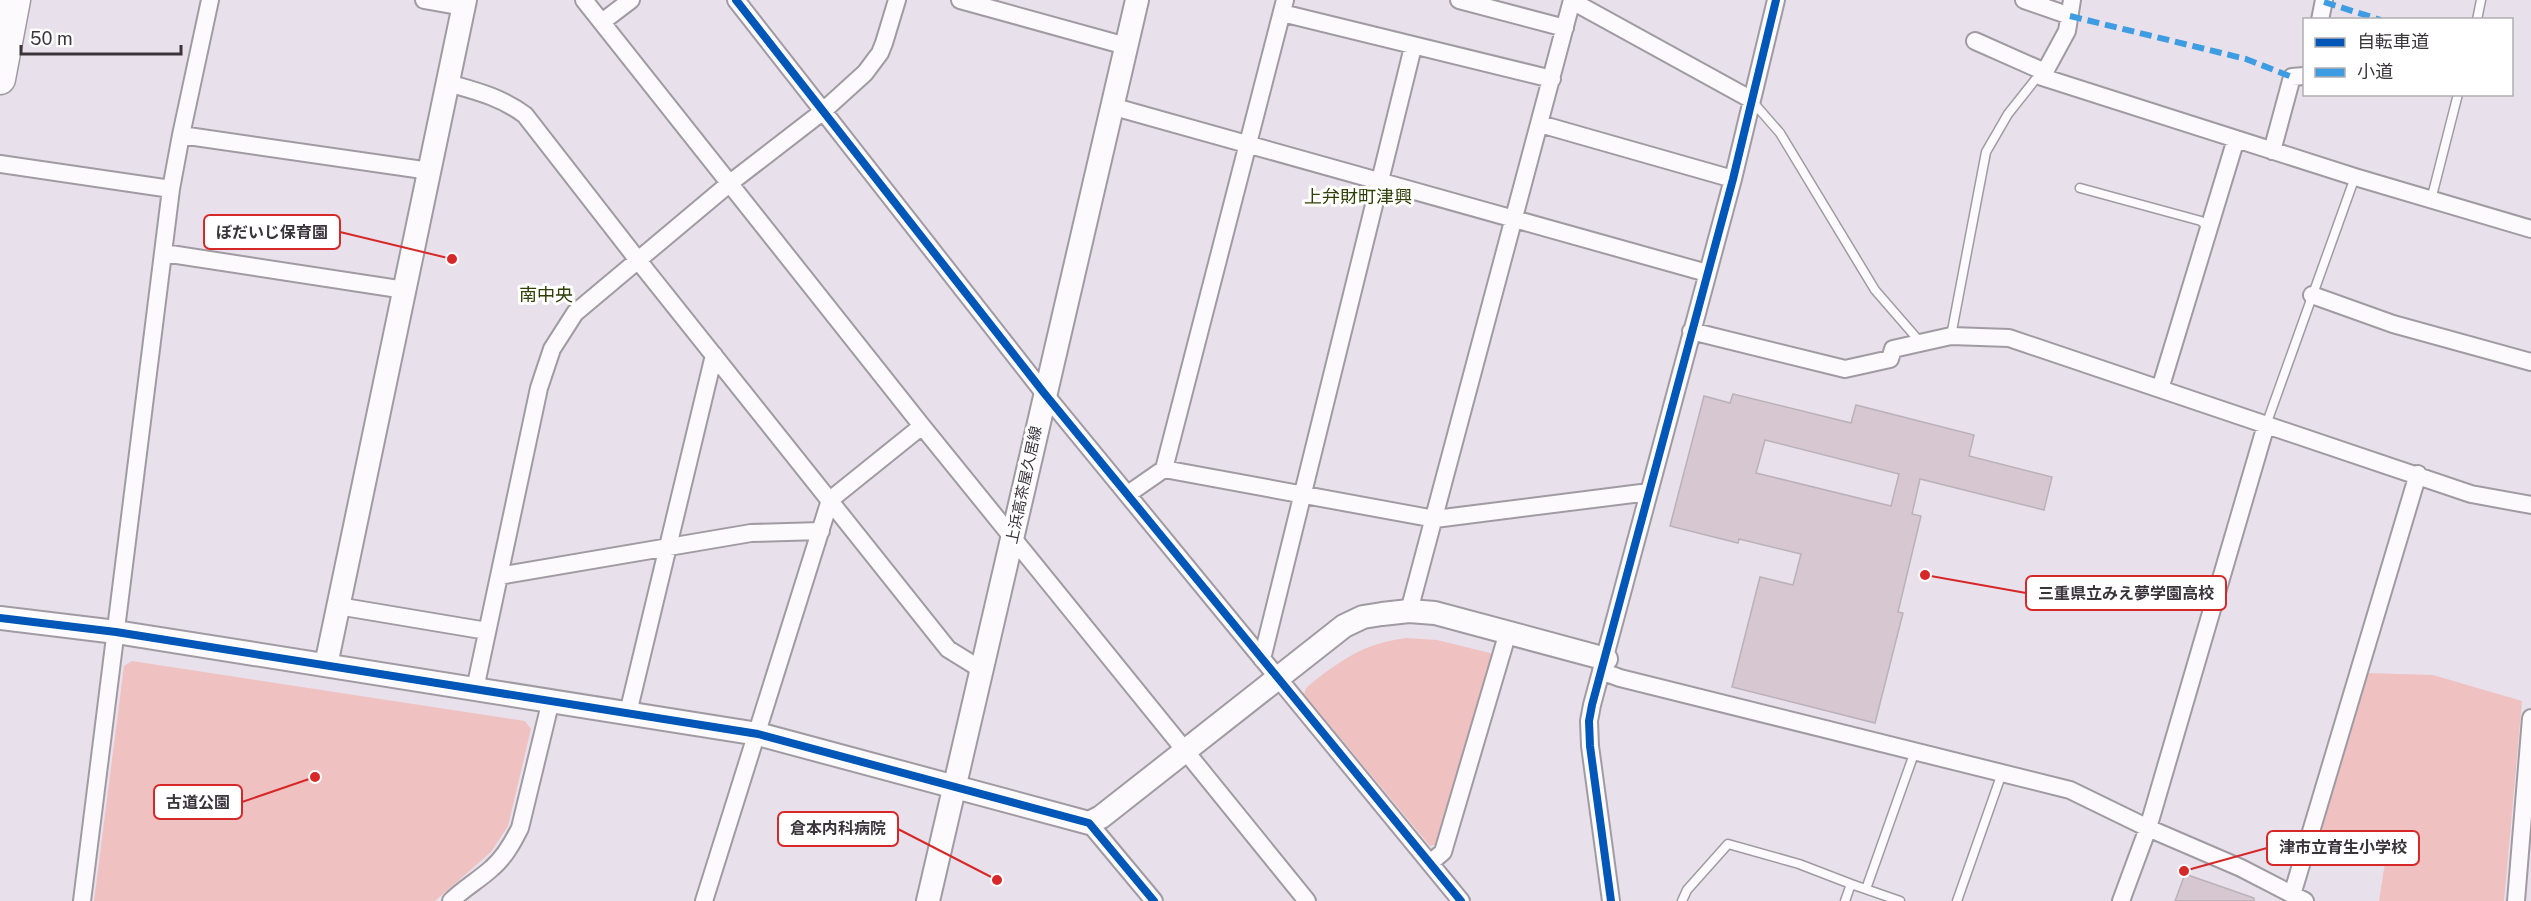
<svg xmlns="http://www.w3.org/2000/svg" width="2531" height="901" viewBox="0 0 2531 901" font-family="'Public Sans','Noto Sans JP',sans-serif">
  <rect width="100%" height="100%" fill="#e8e0ea"/>
  <path fill="#efc1c1" d="M1406 638 1437 640 1490 653 1495 661 1440 844 1430 846 1304 694 1306 688C1339 661 1362 644 1406 638Z
    M132 661 525 721 531 729 508 826 491 852 435 901H94L124 666Z
    M2365 673 2433 675 2522 701 2504 901H2379L2385 863 2315 845Z"/>
  <path fill="#d7c7d1" stroke="#b9b2b8" stroke-width="1.5" fill-rule="evenodd" d="M1733 394 1851 423 1856 405 1974 435 1969 456 2052 477 2044 510 1920 479 1912 514 1921 516 1898 612 1903 613 1875 723 1732 687 1760 577 1793 585 1801 554 1739 539 1738 543 1670 526 1704 396 1730 403ZM1765 440 1899 474 1891 506 1756 473Z
    M2185 874 2254 898V901H2175Z"/>
  <g fill="none" stroke-linecap="round" stroke-linejoin="round">
    <g stroke="#a09ba2" stroke-width="11">
      <path id="lane" d="M2477 20 2481 0
        M1752 101 1780 133 1875 290 1921 343
        M2080 188 2201 221 2208 228
        M2431 200 2458 94
        M1951 336 1986 152 2008 114 2035 80 2042 77
        M2266 425 2355 177
        M1866 889 1915 751
        M1682 901 1687 890 1728 844 1799 864 1851 884
        M1845 901 1851 884 1900 901
        M1957 901 2002 773"/>
    </g>
    <g stroke="#a09ba2" stroke-width="20">
      <path id="street" d="M424 0 463 7
        M584 0 922 426 1307 901
        M736 0 1044 393 1461 901
        M960 0 1126 46
        M1459 0 1565 28
        M2024 0 2070 16
        M2072 0 2067 31 2042 77 2355 177 2531 229
        M1572 1 1752 100
        M1282 13 1552 79
        M2320 20 2324 0
        M602 22 631 0
        M1975 41 2045 72
        M448 83C476 91 501 97 525 115L637 259 948 649 982 670
        M1111 106 1707 273
        M1540 124 1733 179
        M181 135 430 171
        M2272 151 2292 77 2304 76
        M0 164 171 189
        M164 253 405 290
        M2312 295 2393 324 2531 362
        M1691 331 1845 369 1890 359 1893 349 1951 336 2009 338 2471 494 2531 505
        M2160 389 2236 139
        M1164 469 1435 519 1649 492
        M1128 494 1164 469 1285 0
        M499 576 751 533 821 531
        M338 606 487 631
        M1409 611 1572 0
        M1262 659 1413 47
        M1601 671 1620 678 2070 790 2148 828 2241 868 2305 901
        M475 689 539 388 552 349 575 313 730 183 822 112 865 73 880 53 884 43 897 0
        M628 713 714 355
        M1089 823 1154 901
        M1430 863 1443 852 1508 632
        M2292 895 2418 474
        M82 901 171 189 181 135 210 0
        M451 901C464 888 479 880 492 868 505 857 513 842 520 828L551 700
        M704 901 830 500 922 426
        M1611 901 1590 746 1589 721 1592 705 1733 179 1776 0
        M2121 901 2148 828 2266 425
        M2516 901 2531 718"/>
    </g>
    <g stroke="#a09ba2" stroke-width="26">
      <path id="secondary" d="M0 618 116 632 758 734 1089 823 1101 817 1344 626 1363 617 1382 614 1409 611 1435 613 1606 659
        M326 665 465 0
        M928 901 1137 0"/>
    </g>
    <g stroke="#a09ba2" stroke-width="33">
      <path id="highway" d="M0 79 15 0"/>
    </g>
    <use href="#lane" stroke="#fcfafc" stroke-width="8"/>
    <use href="#street" stroke="#fcfafc" stroke-width="16"/>
    <use href="#secondary" stroke="#fcfafc" stroke-width="22"/>
    <use href="#highway" stroke="#fcfafc" stroke-width="30"/>
    <path stroke="#3e9de2" stroke-width="6" stroke-dasharray="12 6" stroke-linecap="butt" d="M2324 2 2381 20
      M2070 16 2246 59 2292 77"/>
    <g stroke="#fff" stroke-width="11">
      <path id="cycleway" d="M736 0 1044 393 1461 901
        M0 618 116 632 758 734 1089 823 1154 901
        M1611 901 1590 746 1589 721 1592 705 1733 179 1776 0"/>
    </g>
    <use href="#cycleway" stroke="#0057b8" stroke-width="8"/>
  </g>
  <g text-anchor="middle" stroke-width="6" stroke-linejoin="round" paint-order="stroke">
    <g font-size="15" fill="#3a343b" stroke="#fff">
      <text transform="translate(1024 485) rotate(-78)" y="5">上浜高茶屋久居線</text>
    </g>
    <g font-size="18" fill="#2f3f06" stroke="#fff">
      <text x="1358" y="203">上弁財町津興</text>
      <text x="546" y="301">南中央</text>
    </g>
  </g>
  <path fill="none" stroke="#d62828" stroke-width="2" d="M452 259L340 232M1925 575L2026 593M315 777L242 802M997 880L898 829M2184 871L2267 848"/>
  <g fill="#d62828" stroke="#fff" stroke-width="2">
    <circle cx="452" cy="259" r="6"/>
    <circle cx="1925" cy="575" r="6"/>
    <circle cx="315" cy="777" r="6"/>
    <circle cx="997" cy="880" r="6"/>
    <circle cx="2184" cy="871" r="6"/>
  </g>
  <g fill="#fff" stroke="#d62828" stroke-width="2">
    <rect x="204" y="215" width="136" height="34" rx="6"/>
    <rect x="2026" y="576" width="200" height="34" rx="6"/>
    <rect x="154" y="785" width="88" height="34" rx="6"/>
    <rect x="778" y="812" width="120" height="34" rx="6"/>
    <rect x="2267" y="831" width="152" height="34" rx="6"/>
  </g>
  <g font-size="16" text-anchor="middle" font-weight="bold" fill="#3a343b">
    <text x="272" y="238">ぼだいじ保育園</text>
    <text x="2126" y="599">三重県立みえ夢学園高校</text>
    <text x="198" y="808">古道公園</text>
    <text x="838" y="834">倉本内科病院</text>
    <text x="2343" y="853">津市立育生小学校</text>
  </g>
  <rect x="2303" y="18" width="210" height="78" fill="#ffffff" stroke="#b0aeb1" stroke-width="1.5"/>
  <rect x="2315" y="38" width="30" height="9" fill="#0057b8" stroke="#b0aeb1" stroke-width="1.5"/>
  <text x="2357" y="48" font-size="18" fill="#3a343b">自転車道</text>
  <rect x="2315" y="68" width="30" height="9" fill="#3e9de2" stroke="#b0aeb1" stroke-width="1.5"/>
  <text x="2357" y="78" font-size="18" fill="#3a343b">小道</text>
  <path d="M21 45v9h160v-9" fill="none" stroke="#3a343b" stroke-width="3"/>
  <text x="30" y="45" font-size="18" fill="#3a343b" stroke="#ffffff" stroke-width="4.5" paint-order="stroke">50 m</text>
</svg>
